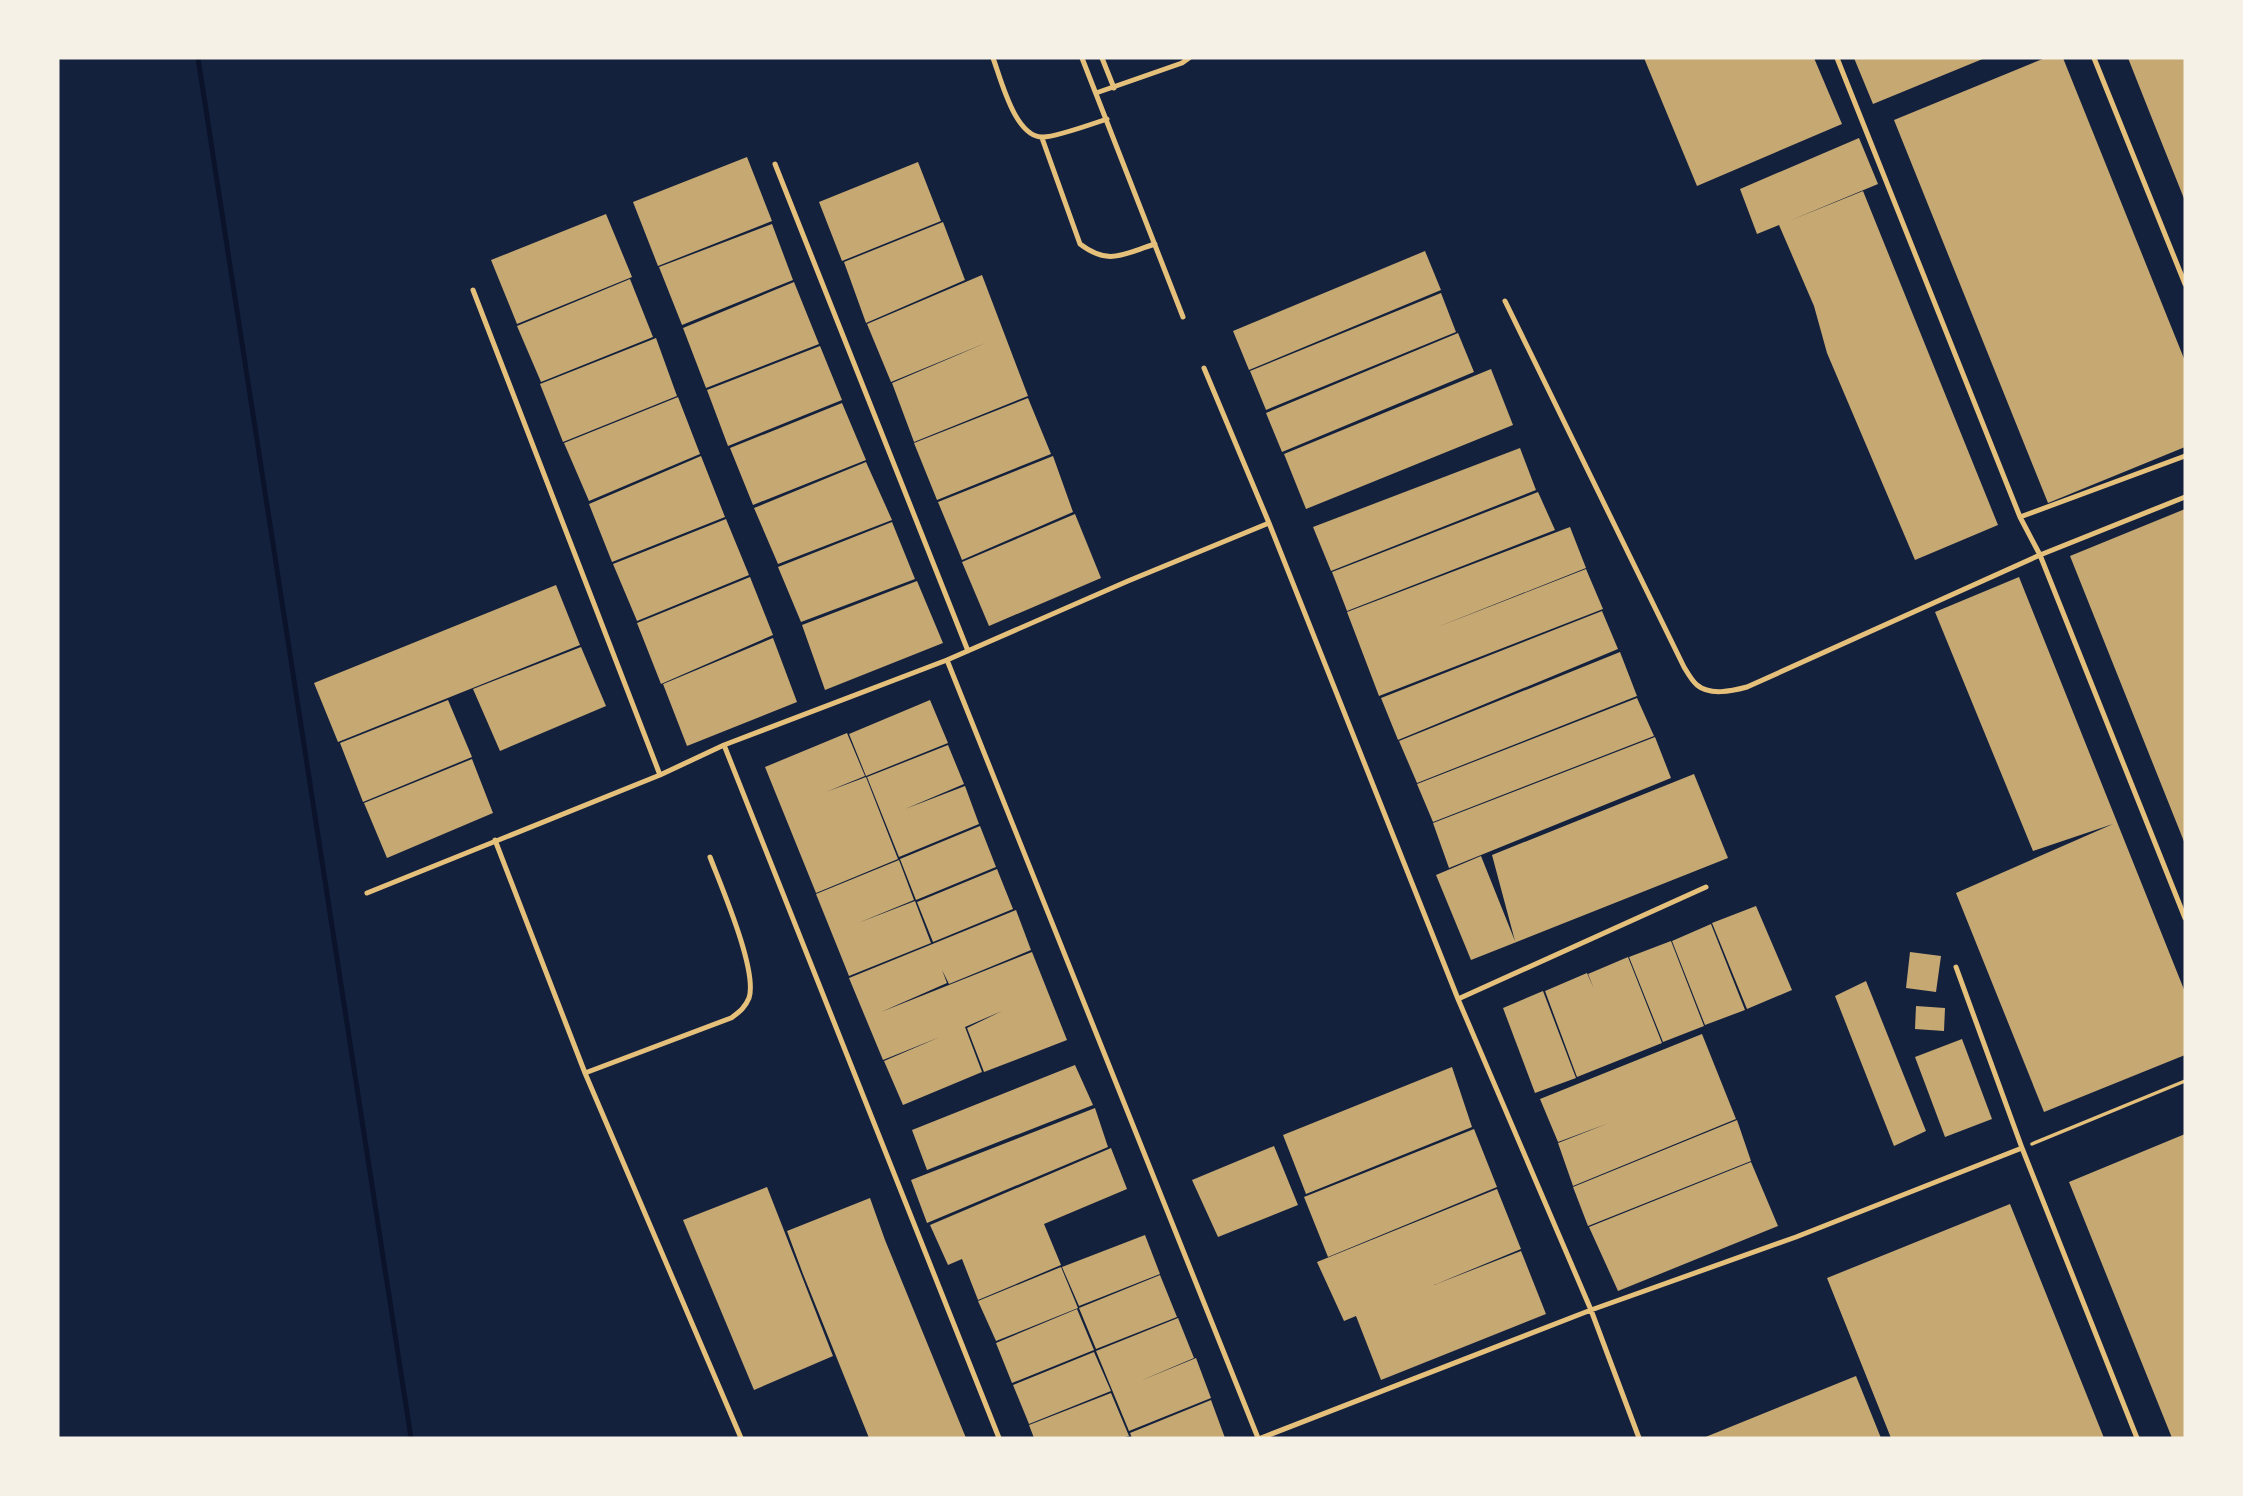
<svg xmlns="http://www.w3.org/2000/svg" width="2243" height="1496" viewBox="0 0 2243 1496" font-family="'Source Sans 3',sans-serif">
  <rect width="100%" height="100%" fill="#14213d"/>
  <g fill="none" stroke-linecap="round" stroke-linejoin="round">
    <path stroke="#0b132b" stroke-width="5" d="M198 58 411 1438"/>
  </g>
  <path fill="#c6a872" d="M1644 58H1814L1842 124 1697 186Z
    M1854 58H1985L1873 104Z
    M2045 58H2063L2185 361V447L2048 503 1894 120Z
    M2128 58H2185V201L2151 116Z
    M1859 138 1878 184 1789 221 1863 191 1998 525 1915 560 1827 353 1814 306 1779 225 1757 234 1740 189Z
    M747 157 772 221 658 266 633 202Z
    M918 162 941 221 842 261 819 202Z
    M606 214 632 277 517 324 491 260Z
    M943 222 965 280 866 323 844 262Z
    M772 224 793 280 682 325 659 267Z
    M1425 251 1441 290 1249 370 1233 331Z
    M982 275 1028 396 914 442 892 383 988 342 891 382 867 324Z
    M630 279 653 337 541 382 517 326Z
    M794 282 819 344 706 388 683 328Z
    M1441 293 1456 332 1266 410 1250 371Z
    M1458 333 1474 372 1282 452 1266 413Z
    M656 338 677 396 563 442 540 384Z
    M820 346 842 400 728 446 707 390Z
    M1491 369 1513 425 1306 509 1284 454Z
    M678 397 700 454 589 501 564 443Z
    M1028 398 1051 454 937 500 914 443Z
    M842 403 866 460 753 505 730 448Z
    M1520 448 1536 490 1331 571 1313 527Z
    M701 456 725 517 612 562 589 504Z
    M1053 456 1073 512 962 560 938 502Z
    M866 462 892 520 778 564 754 508Z
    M1538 492 1555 530 1347 611 1332 572Z
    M2185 509V844L2070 556Z
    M1075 514 1101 578 989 626 962 562Z
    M726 519 749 575 637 621 613 564Z
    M892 522 915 579 801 622 778 567Z
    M1570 527 1586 568 1435 628 1586 569 1603 609 1379 696 1347 612Z
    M750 577 773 635 661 684 637 623Z
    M2019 577 2185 992V1055L2044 1112 1956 893 2113 824 2033 851 1935 612Z
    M917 581 943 643 825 690 802 625Z
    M556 585 580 645 338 742 314 683Z
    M1602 611 1618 649 1398 740 1381 698Z
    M773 638 797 702 687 746 663 684Z
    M581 647 606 706 500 751 473 689Z
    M1620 652 1637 696 1417 783 1399 741Z
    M1637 698 1654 736 1433 822 1417 784Z
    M448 700 472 757 363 802 340 743Z
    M930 700 948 743 866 776 849 734Z
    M847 733 865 776 826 792 866 777 898 859 816 893 765 767Z
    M1655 737 1671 778 1449 868 1433 823Z
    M948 745 964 784 905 809 965 786 979 824 899 857 867 777Z
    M472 759 493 813 387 858 364 803Z
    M1694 774 1728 858 1471 960 1436 875 1481 856 1515 941 1492 855Z
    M980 826 996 867 916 900 900 859Z
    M899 860 914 900 858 923 915 901 931 943 849 976 816 894Z
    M997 869 1013 909 933 942 917 902Z
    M1756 906 1792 990 1747 1009 1712 923Z
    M1016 910 1031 950 949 984 942 970 947 983 881 1012 1032 952 1067 1040 984 1072 967 1028 1002 1011 965 1027 982 1072 903 1105 884 1061 940 1037 883 1060 849 978Z
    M1711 924 1745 1010 1705 1025 1672 941Z
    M1671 941 1704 1026 1663 1042 1629 957Z
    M1910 952 1941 956 1936 992 1906 988Z
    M1628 957 1662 1043 1577 1077 1545 991 1587 973 1594 989 1588 974Z
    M1866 981 1926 1131 1894 1146 1835 996Z
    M1543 991 1576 1078 1535 1093 1503 1008Z
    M1916 1006 1945 1008 1944 1031 1915 1029Z
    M1702 1034 1736 1119 1573 1186 1558 1143 1609 1123 1558 1142 1540 1099Z
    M1962 1039 1992 1119 1945 1137 1915 1057Z
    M1075 1065 1093 1105 927 1170 912 1130Z
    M1452 1067 1472 1127 1306 1194 1283 1135Z
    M1095 1108 1108 1147 927 1223 911 1180Z
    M1737 1120 1751 1161 1588 1226 1573 1187Z
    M1474 1129 1497 1187 1328 1257 1304 1197Z
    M2185 1134V1438H2172L2069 1182Z
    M1274 1146 1298 1205 1218 1237 1192 1180Z
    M1111 1148 1127 1189 1044 1224 1061 1265 978 1300 962 1259 948 1265 930 1225Z
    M1751 1162 1778 1226 1618 1291 1589 1227Z
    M767 1187 833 1356 754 1390 683 1220Z
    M1497 1189 1521 1249 1434 1285 1521 1251 1546 1314 1381 1380 1356 1316 1344 1321 1317 1262Z
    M870 1198 885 1240 966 1438H869L803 1274 787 1231Z
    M2010 1204 2104 1438H1891L1827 1278Z
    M1145 1235 1160 1274 1079 1306 1062 1267Z
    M1061 1267 1078 1308 996 1341 978 1301Z
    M1160 1275 1177 1317 1096 1349 1079 1308Z
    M1077 1309 1094 1350 1012 1383 996 1343Z
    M1178 1318 1194 1358 1140 1381 1196 1358 1211 1398 1129 1431 1096 1351Z
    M1094 1352 1111 1391 1029 1424 1013 1385Z
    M1856 1376 1881 1438H1703Z
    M1111 1393 1129 1436 1121 1438H1034L1029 1425Z
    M1211 1400 1225 1438H1132L1130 1433Z"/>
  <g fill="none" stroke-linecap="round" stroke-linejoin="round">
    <path stroke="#e5c07b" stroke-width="3.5" d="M2032 1144 2185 1081"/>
    <path stroke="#e5c07b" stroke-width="5" d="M993 58C1001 79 1015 138 1043 137 1056 137 1092 124 1107 119
      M1082 58 1183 317
      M1102 58 1114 88
      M1837 58 2020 517 2040 555 2185 918
      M2094 58 2185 284
      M1096 93 1182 63 1189 58
      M1042 138 1080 244C1109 266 1123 254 1155 244
      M775 164 968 651
      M473 290 660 775
      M1505 301 1684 667C1687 672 1692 681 1697 685 1710 696 1732 691 1747 687L2040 555 2185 497
      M1204 368 1269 523 1458 999 1591 1310 1639 1438
      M2020 517 2185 456
      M947 660 1258 1438
      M724 745 999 1438
      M495 840 585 1073 741 1438
      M367 893 660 775 724 745 947 660 1128 581 1269 523
      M1956 967 2022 1148 2137 1438
      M1458 999 1706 887
      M585 1073 731 1018C739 1012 745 1008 749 998 758 971 721 886 710 857
      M1261 1438 1591 1310 1796 1237 2022 1148"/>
  </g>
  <rect width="2243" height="1496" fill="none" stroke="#f6f1e7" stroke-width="119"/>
</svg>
